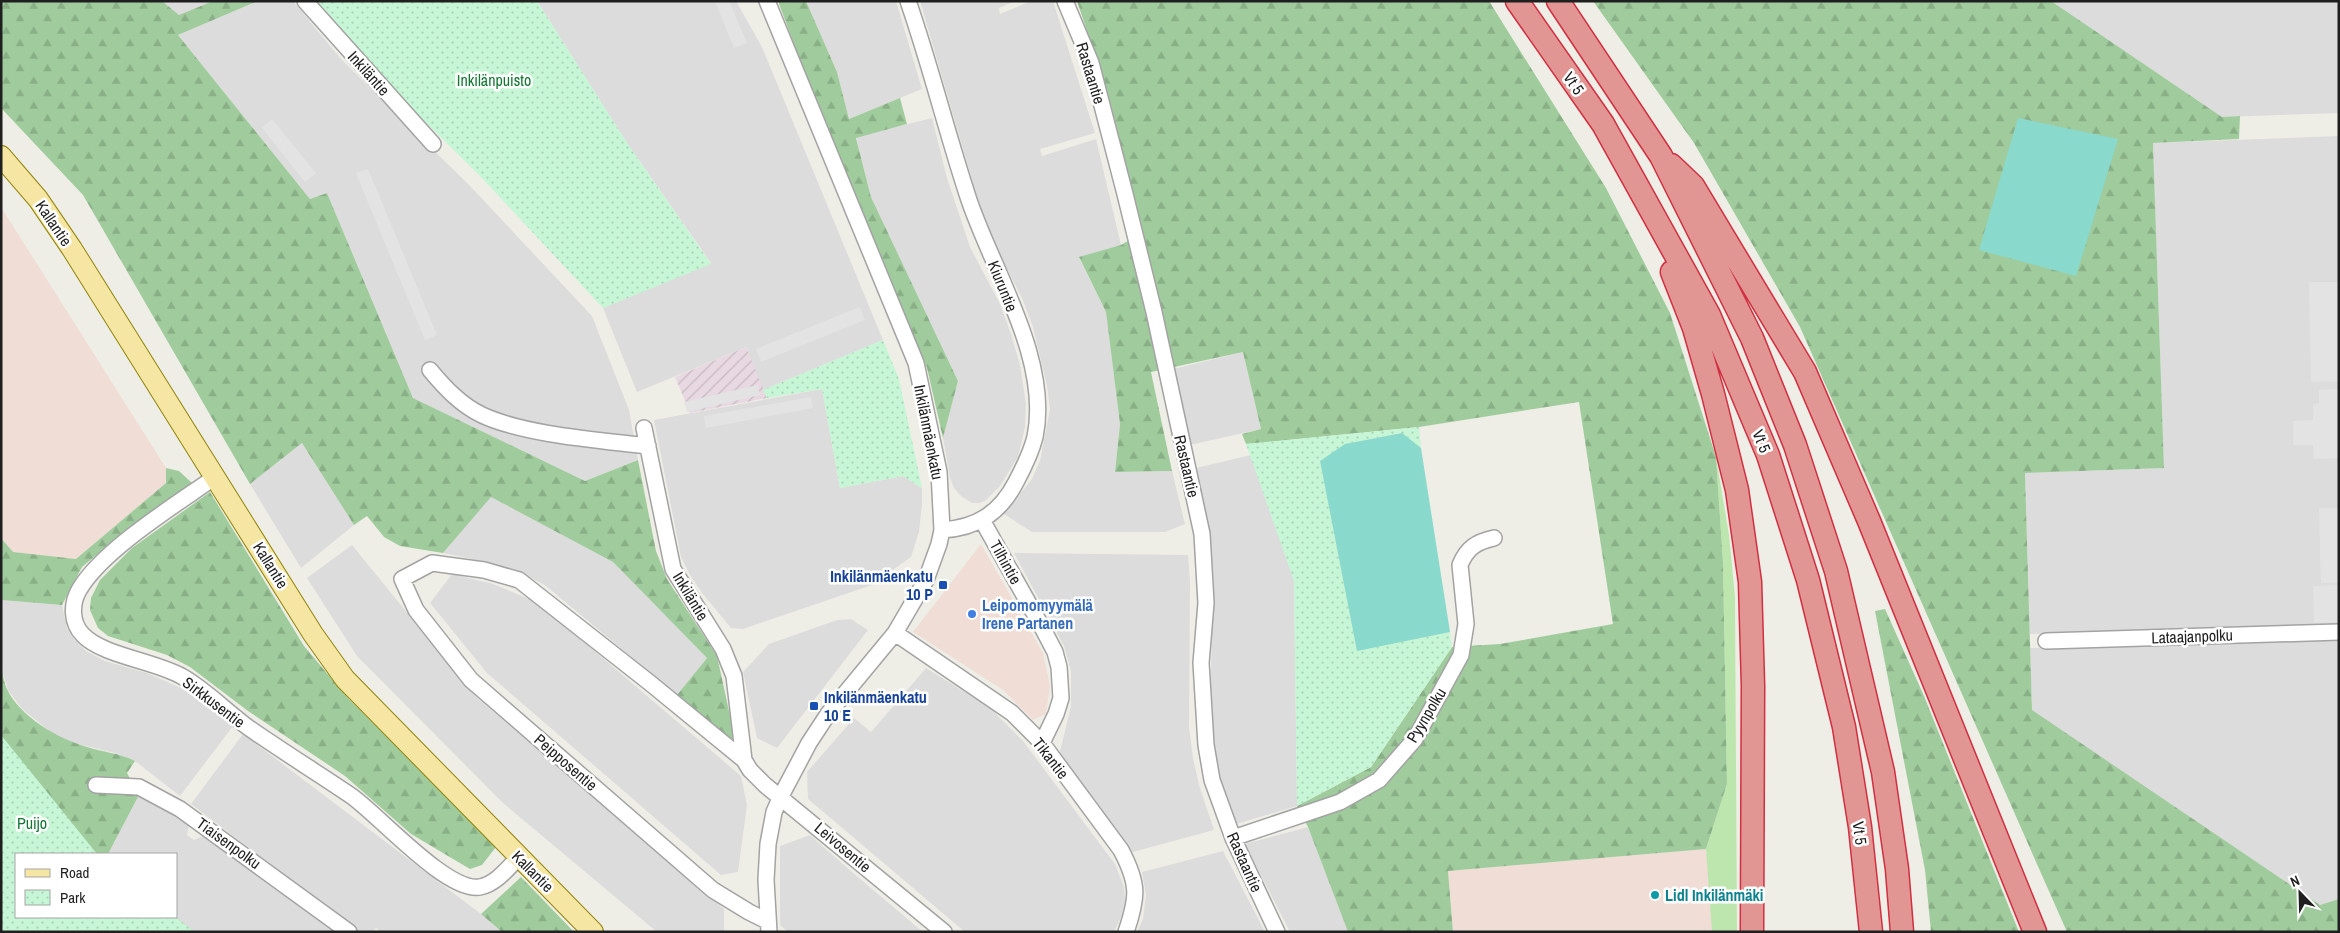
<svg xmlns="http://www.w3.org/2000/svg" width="2340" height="933" viewBox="0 0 2340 933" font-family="'Archivo Narrow',sans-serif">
  <defs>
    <pattern id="industrial-furrows" width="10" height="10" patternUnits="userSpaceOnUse" patternTransform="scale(1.25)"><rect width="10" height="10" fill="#e8d8e1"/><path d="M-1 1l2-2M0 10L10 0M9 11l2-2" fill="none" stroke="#c7b9c1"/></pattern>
    <pattern id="forest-firs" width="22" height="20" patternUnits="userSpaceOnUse" patternTransform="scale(1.25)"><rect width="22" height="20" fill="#a0cc9d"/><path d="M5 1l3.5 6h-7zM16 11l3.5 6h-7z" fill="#89af87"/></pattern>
    <pattern id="park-dots" width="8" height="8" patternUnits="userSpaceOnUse" patternTransform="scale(1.25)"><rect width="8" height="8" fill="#c6f6d5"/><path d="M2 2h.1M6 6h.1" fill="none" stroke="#aad2b6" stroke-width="1.8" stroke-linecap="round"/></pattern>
  </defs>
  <rect width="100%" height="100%" fill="#efeee6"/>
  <path fill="#dddcdc" d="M162 1H213L179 15Z
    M258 1H293L341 59 471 187 592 316 629 410 638 460 585 481 413 398 327 193 310 199 178 35Z
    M537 1H736L762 47 883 340 763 390 746 347 637 392 603 308 711 263 627 143Z
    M806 1H896L922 89 849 119 837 72Z
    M920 1H1015L999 8 1000 14 1031 1H1053L1095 133 1040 149 1042 156 1096 139 1121 245 1079 258 1106 312 1120 424 1115 472 1172 471 1185 524 1165 532H1032L1004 514 1032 479 1040 461 1050 409 1047 386 1033 327 1022 298 993 242 979 204Z
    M2051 1H2339V113L2222 117Z
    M932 118 947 178 970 247 1000 304 1011 334 1020 365 1026 404 1025 427 1018 457 1000 486 985 501 979 503H972L961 496 954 488 950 478 943 438 958 381 871 197 856 137Z
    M2339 136V624L2030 634 2025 473 2164 468 2153 143Z
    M1243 352 1261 429 1190 445 1173 369Z
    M822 389 840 488 903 476 922 488V505L919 532 911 557 872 585 743 629 731 628 702 593 690 575 681 557 654 420Z
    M302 443 354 525 301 568 250 484Z
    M1251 455 1294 580 1297 806 1236 824 1218 772 1213 742 1210 712 1213 588 1211 554 1208 524 1196 468Z
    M490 496 613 562 707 658 677 695 546 586 517 570 487 562 443 553Z
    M352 545 475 696 724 909V932H657L503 803 357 656 307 578Z
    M1014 553 1188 555 1190 581 1189 727 1193 758 1199 785 1214 830 1133 852 1060 752 1071 706V671L1064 646Z
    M452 574 493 584 529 599 551 614 741 776 747 805 738 872 721 875 487 673 430 603Z
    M1 600 62 605 67 629 75 640 86 651 105 661 147 673 188 691 233 726 180 796 135 761 115 753 69 742 52 733 22 709 8 690 1 667Z
    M851 619 868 630 777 748 757 738 743 672 769 644 837 620Z
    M2339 638V899L2320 905 2032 711 2030 648Z
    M926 668 989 707 1023 741 1115 864 1124 887 1125 900 1123 913 1114 932H965L808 799 807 772 854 718 871 732Z
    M243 734 481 914 502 932H381L376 928 372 932H360L191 804Z
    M139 795 184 819 189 824 187 835 194 840 205 835 337 932H195L175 917 176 854H108Z
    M1308 827 1348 932H1290L1245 844Z
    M810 835 852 872 923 932H788L780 925V846Z
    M1223 851 1265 932H1137L1143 919 1146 895 1142 872Z"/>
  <path fill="#efddd6" d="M1 207 166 468V483L76 559 13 552 1 538Z
    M981 544 1043 653 1050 686 1046 714 1033 720 1003 690 913 632Z
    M1706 849 1713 932H1453L1448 871Z"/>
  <path fill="url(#industrial-furrows)" d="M746 347 767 398 690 413 675 377Z"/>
  <path fill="#bde6af" d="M1716 457 1729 535 1735 597 1737 932H1712L1706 849 1727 784 1723 562Z"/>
  <path fill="url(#forest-firs)" d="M1 1H162L179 15 213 1H258L178 35 310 199 327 193 413 398 585 481 638 460 656 551 667 579 717 656 734 734 731 740 677 695 707 658 613 562 491 497 443 553 400 546 384 537 367 516 354 525 302 443 250 484 83 195 1 108Z
    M778 1H806L837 72 849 119 900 98 907 124 856 138 871 197 958 381 943 438 927 368 808 82Z
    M1077 1H1489L1606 188 1670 313 1716 457 1723 562 1727 784 1706 849 1448 871 1453 932H1348L1308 827 1297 806 1371 767 1452 647 1500 644 1613 624 1579 402 1419 427 1246 444 1242 434 1261 429 1243 352 1151 372 1172 471 1115 472 1120 424 1106 312 1079 257 1121 245 1143 232 1108 94Z
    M1593 1H2051L2222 117 2240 116 2239 139 2153 143 2164 468 2025 473 2032 710 2320 905 2339 899V932H2067L1800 327 1694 143Z
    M166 468 179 471 192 483 117 538 82 567 62 605 1 600V538L13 552 76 559 166 483Z
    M210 492 304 646 347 697 496 847 482 865 470 869 411 834 345 776 248 711 190 667 167 655 108 636 98 628 90 610 91 598 100 580 132 548Z
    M1885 609 1924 696 2019 932H1931L1925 870 1875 611Z
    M1 667C3 674 4 683 7 689 20 717 59 739 87 747 103 752 119 753 135 761L127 773 139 795 108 854H16V917H175L195 932H1Z
    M521 877 574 932H502L481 914Z"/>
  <path fill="url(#park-dots)" d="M310 1H537L627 143 711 264 603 308 481 177 343 41Z
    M883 340 899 379 922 488 903 476 840 488 822 389 767 398 763 390Z
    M1419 427 1421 448 1401 433 1346 444 1320 461 1357 650 1450 632 1452 647 1371 767 1297 806 1294 581 1246 444Z
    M1 735 97 854H16V917H175L195 932H1Z"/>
  <path fill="#89d9cd" d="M2018 118 2118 139 2076 276 1979 250Z
    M1402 433 1421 448 1450 632 1357 651 1320 461 1345 444Z"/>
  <path fill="#e3e3e3" d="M715 1H729L747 43 734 48Z
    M272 119 316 173 305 182 262 128Z
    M368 169 437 335 425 340 356 173Z
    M2309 282H2339V381L2311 382Z
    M860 307 865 320 761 362 756 349Z
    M758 385 760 395 687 412 684 402Z
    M2339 389V458L2314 459 2313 445H2293V421L2313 420V404L2319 403V390Z
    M811 397 813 408 706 428 704 416Z
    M2319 508H2339V583H2321Z
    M2339 585V622L2314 623 2313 586Z"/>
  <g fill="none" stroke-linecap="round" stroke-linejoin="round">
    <g stroke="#a3a3a3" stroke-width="18">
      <path id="minor" d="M305 1 433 144
        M767 1 916 363 939 472 942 530 939 544 926 580 895 633 828 714 809 743 781 796 774 812 768 844 766 880 769 932
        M908 1C931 67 947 134 969 200 993 271 1051 360 1035 437 1031 453 1024 467 1016 482 1000 513 977 528 942 530
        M1065 1 1091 63 1125 194 1154 312 1202 534 1206 603 1201 663 1206 745 1212 780 1233 838 1277 932
        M430 370C445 388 461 405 482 415 525 435 599 440 648 446
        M644 428 673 569 723 649 734 676 744 760
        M215 477C177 504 102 550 79 590 71 604 71 623 83 635 103 656 156 661 183 677 207 691 227 712 249 728 282 751 316 772 350 795 377 813 447 893 480 887 496 884 509 867 519 857
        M982 520 1043 629 1055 652 1059 667 1061 698 1056 714 1042 743
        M895 633 1012 713 1042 743 1121 850C1139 884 1138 897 1126 932
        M2046 641 2339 632
        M96 785 139 787 180 809 349 932
        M1233 838 1340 802 1379 780 1415 739 1461 655 1466 624 1460 565C1467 548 1476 542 1494 538
        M767 921 749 912 713 890 471 680 416 610 402 579 432 563 484 570 519 580 650 683 744 760 750 770 765 785 944 932"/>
    </g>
    <g stroke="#918409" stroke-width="22">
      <path id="major" d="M1 156 38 199 72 249 313 634 345 679 593 932"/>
    </g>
    <g stroke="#d03042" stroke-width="25">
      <path id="highway" d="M1517 1 1603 124 1709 315 1768 455 1808 580 1844 727 1860 827 1871 932
        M1558 1 1661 156 1752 338 1795 445 1836 571 1883 772 1897 869 1902 932
        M1671 165 1693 186 1805 372 1869 521 2035 932
        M1672 272 1694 328 1713 394 1737 490 1750 582 1753 686 1752 932"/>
    </g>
    <use href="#minor" stroke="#fff" stroke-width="15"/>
    <use href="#major" stroke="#f6e6a4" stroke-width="20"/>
    <use href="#highway" stroke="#e29693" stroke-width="22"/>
  </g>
  <g fill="#1a4fb4" stroke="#fff" stroke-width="2">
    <rect x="938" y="580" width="10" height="10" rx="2.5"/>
    <rect x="809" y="701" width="10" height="10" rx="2.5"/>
  </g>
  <circle fill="#3f7fe0" stroke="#fff" stroke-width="2" cx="972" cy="614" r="5"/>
  <circle fill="#0f9aa8" stroke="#fff" stroke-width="2" cx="1655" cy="895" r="5"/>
  <g text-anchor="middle" stroke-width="5" stroke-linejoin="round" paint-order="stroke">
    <g font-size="16" fill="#1f1f1f" stroke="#fff">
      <text transform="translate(369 73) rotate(48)" y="6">Inkiläntie</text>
      <text transform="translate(1091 73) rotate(73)" y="6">Rastaantie</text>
      <text transform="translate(1574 83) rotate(55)" y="6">Vt 5</text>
      <text transform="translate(54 223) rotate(56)" y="6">Kallantie</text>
      <text transform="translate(1003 286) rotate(68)" y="6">Kiuruntie</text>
      <text transform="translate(929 432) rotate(79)" y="6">Inkilänmäenkatu</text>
      <text transform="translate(1762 441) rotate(68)" y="6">Vt 5</text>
      <text transform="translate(1187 466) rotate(77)" y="6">Rastaantie</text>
      <text transform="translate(1006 562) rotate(61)" y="6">Tilhintie</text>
      <text transform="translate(271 565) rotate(58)" y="6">Kallantie</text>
      <text transform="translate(691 596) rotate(59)" y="6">Inkiläntie</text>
      <text transform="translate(2192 636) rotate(-2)" y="6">Lataajanpolku</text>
      <text transform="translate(214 702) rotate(37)" y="6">Sirkkusentie</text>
      <text transform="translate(1426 715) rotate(-59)" y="6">Pyynpolku</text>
      <text transform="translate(1051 758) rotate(52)" y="6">Tikantie</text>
      <text transform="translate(566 762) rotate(41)" y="6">Peipposentie</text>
      <text transform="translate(1860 833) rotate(82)" y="6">Vt 5</text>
      <text transform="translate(229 843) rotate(36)" y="6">Tiaisenpolku</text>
      <text transform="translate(843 847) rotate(40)" y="6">Leivosentie</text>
      <text transform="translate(1245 862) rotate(66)" y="6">Rastaantie</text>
      <text transform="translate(533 871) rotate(45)" y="6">Kallantie</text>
    </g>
    <g font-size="16" fill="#127832" stroke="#fff">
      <text x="494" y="86">Inkilänpuisto</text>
      <text x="32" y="829">Puijo</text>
    </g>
    <g font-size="16" font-weight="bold" fill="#164399" stroke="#fff" text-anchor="end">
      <text x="933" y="582">Inkilänmäenkatu<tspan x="933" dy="18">10 P</tspan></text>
      <text x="824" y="703" text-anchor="start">Inkilänmäenkatu<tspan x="824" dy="18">10 E</tspan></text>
    </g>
    <g font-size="16" font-weight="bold" fill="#366cbe" stroke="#fff" text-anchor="start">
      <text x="982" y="611">Leipomomyymälä<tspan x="982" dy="18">Irene Partanen</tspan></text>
    </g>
    <g font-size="16" font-weight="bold" fill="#0d838f" stroke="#fff" text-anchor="start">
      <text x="1665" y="901">Lidl Inkilänmäki</text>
    </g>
  </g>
  <rect width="2340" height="933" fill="none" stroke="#1f1f1f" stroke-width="5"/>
  <rect x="15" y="853" width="162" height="65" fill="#ffffff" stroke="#a5a5a5"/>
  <rect x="25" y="869" width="25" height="8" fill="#f6e6a4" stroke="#a5a5a5"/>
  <text x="60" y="878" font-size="15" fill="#1f1f1f">Road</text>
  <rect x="25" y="890" width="25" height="15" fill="url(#park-dots)" stroke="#a5a5a5"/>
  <text x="60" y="903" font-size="15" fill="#1f1f1f">Park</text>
  <g transform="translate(2300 893) rotate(337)" stroke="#ffffff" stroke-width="4" paint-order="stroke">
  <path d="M0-4L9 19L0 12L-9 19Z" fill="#1f1f1f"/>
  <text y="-8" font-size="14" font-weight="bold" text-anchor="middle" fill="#1f1f1f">N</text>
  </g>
</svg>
